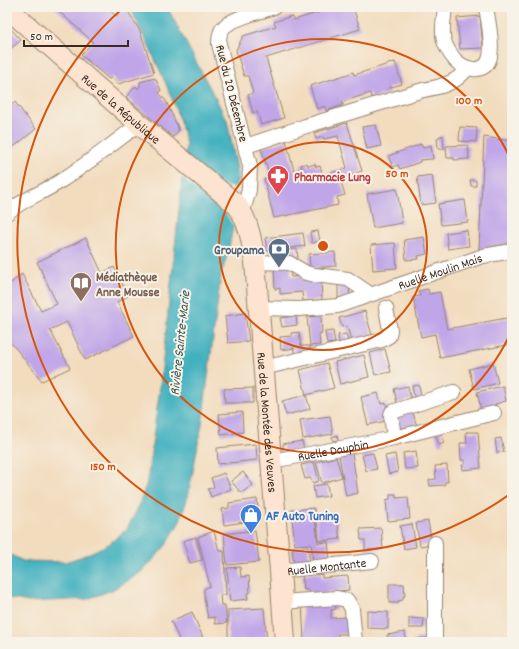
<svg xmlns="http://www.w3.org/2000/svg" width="519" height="649" viewBox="0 0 519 649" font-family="Dekko,sans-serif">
  <rect width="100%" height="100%" fill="#f7f3e8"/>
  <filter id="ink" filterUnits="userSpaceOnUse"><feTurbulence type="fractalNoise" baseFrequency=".025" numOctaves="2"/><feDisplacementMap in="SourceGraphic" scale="8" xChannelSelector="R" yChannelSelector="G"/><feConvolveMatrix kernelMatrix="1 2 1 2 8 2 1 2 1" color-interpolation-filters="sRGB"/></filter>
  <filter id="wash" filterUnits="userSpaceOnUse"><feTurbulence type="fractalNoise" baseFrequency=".012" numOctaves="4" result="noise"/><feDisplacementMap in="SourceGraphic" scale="16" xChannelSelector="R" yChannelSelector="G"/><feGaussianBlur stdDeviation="0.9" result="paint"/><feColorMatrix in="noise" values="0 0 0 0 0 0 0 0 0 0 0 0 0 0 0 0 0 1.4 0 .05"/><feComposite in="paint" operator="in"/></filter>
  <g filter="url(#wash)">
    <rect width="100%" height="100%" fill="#f2dcbe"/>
    <path fill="#43b1bf" stroke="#3f6e6e" d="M130 7H167L227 120 238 174 234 223 228 252 221 275 202 424 188 497 179 523 166 545 146 568 131 579 112 590 87 599 29 602 7 598V553L23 561 66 562 83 556 109 544 127 529 139 506 147 482 160 387 186 144C176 97 150 51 130 7Z"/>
    <path fill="#f2dcbe" d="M181 171 232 188 239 186 235 228 226 214 181 177Z"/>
    <g id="blocks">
      <path fill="#c0a5e8" d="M54 7H106L116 16 126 8 140 31 154 73 118 84 112 77 109 79 81 55 93 42Z
        M318 7H353L360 29 266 58 284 118 261 125 257 111 253 113 248 95 253 93 248 76H244L236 50 243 36 276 26 274 22 292 16 294 20 320 12Z
        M480 16 483 48 460 49 457 18Z
        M7 25 21 40 7 52Z
        M395 62 402 84 388 88 389 93 372 99 370 93 342 102 343 105 326 111 325 106 317 109 310 86 348 74 353 72 354 75Z
        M155 78 161 90 159 93 166 101 179 130 173 137 126 97 136 86 138 89 140 86V82Z
        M15 102 36 129 11 149 7 144V108Z
        M347 123 362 171 348 176 349 179 341 182 345 195 337 197 338 205 274 218 264 179 270 177 261 148 286 141 294 171 302 168 301 165 307 163 308 166 315 164 316 167 320 166 323 175 347 168 338 136 324 139 323 137 316 139 314 133Z
        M376 125 381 146 367 149 362 127Z
        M460 127 477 128 476 142 459 141Z
        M443 135 444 149H438L437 138Z
        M484 137 512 141V243L479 249Z
        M421 144 423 148 431 145 433 159 420 160V162L400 169 398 165 393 167 388 156Z
        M468 145 469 159 454 160V158H447L446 146Z
        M432 175 436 203 421 205 417 177Z
        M470 180H476V186H471Z
        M397 189 402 223 373 228 367 194Z
        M465 200 468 222 441 225 438 204Z
        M467 230 469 246 448 249 446 233Z
        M318 231 320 241 312 243 310 232Z
        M303 233 305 246 267 251 265 238Z
        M424 237 427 254 418 256 419 259 406 260 404 240Z
        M86 238 102 273 114 267 128 296 117 302 134 336 85 360 67 322 50 330 70 368 42 381 13 345 7 341V286L22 274 41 311 57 304 37 262Z
        M395 243 397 268 373 270 371 245Z
        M297 249 298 258 287 259 286 250Z
        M335 252 336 266 310 268 309 254Z
        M290 265 291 277 307 276 321 278 322 300 303 301 302 292 280 294V288L275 289 274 267Z
        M349 284 350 297 338 298V285Z
        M428 289 429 294 440 292 447 329 512 317V344L440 358 435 334 421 337 413 297 420 296 418 291Z
        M365 311 372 335 351 341 347 326 342 327 339 318Z
        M245 313 249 341 228 343 225 316Z
        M296 316 297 325 282 327 280 318Z
        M321 316 322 333 319 334 320 345 310 346 307 317Z
        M333 331 335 343 327 344 325 332Z
        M299 332 301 346H310V353L294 354V348L281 350 280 337 292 336 291 333Z
        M346 334 348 341 339 343 338 335Z
        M385 349 391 372 375 375 370 353Z
        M364 355 369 377 340 384 335 362Z
        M327 363 334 388 306 395 300 370Z
        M493 363 498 383 474 389 469 369Z
        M419 385 422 400 415 401 412 386Z
        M408 386 411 400 397 403 394 389Z
        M503 386 506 401 495 404 496 406 481 410 477 392Z
        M253 388V403H225L224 389Z
        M378 393 381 404 386 403 390 420 368 425 361 397Z
        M306 395 310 409 286 415 282 401Z
        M412 409 417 427 401 432 396 413Z
        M242 412 243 432 221 435 219 414Z
        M330 416 333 434 303 439 300 420Z
        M440 429 444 443 439 445 434 431Z
        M466 432H478L481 468 463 470 462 465H465V460H461L460 443H467Z
        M337 435 338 440 333 441 332 437Z
        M501 438 504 452 497 453 495 439Z
        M302 441 304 449 283 453V444Z
        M256 444 257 460 218 464 217 448Z
        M416 451 418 468 405 469 403 453Z
        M352 453 358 493 346 496 339 456Z
        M373 453 377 469 366 471 362 455Z
        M395 454 398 472 389 474 385 456Z
        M336 457 342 477 322 483 316 462Z
        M314 462 319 481 312 483 311 478 305 479 301 465Z
        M447 465 448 482H444L445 485 430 486 429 480 436 479 435 466Z
        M243 472 253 485 241 493 231 481Z
        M224 473 231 489 211 497 208 489 214 487 211 478Z
        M326 484H327L329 496 315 498 313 486Z
        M390 494H396V498L408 497 410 519 388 521 386 500 390 499Z
        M257 499 258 508 244 510 245 522 224 525 222 509 229 508V503Z
        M314 508 318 543 328 542 330 560 313 562 311 544 295 545 291 510Z
        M336 513 340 539 319 541 316 515Z
        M428 521 432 544 420 546 416 523Z
        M412 524 416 547 404 549 400 526Z
        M381 528 383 549 365 550V540H361L360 529Z
        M255 530 259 562 227 565 224 534Z
        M214 531 219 551H224L226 595H220L221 605H225L227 623 215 624V617L208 618 204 598V589L210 586 198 537Z
        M196 537 202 560 190 563 183 541Z
        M308 547 310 565 294 567 292 548Z
        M240 567 241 577 249 576 250 593H247L248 599 230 601 227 568Z
        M322 573V578L348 576 349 590 329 592 311 598 310 590H304L302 574Z
        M389 584H404L405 596H403V600L398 601 399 603H389Z
        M335 601 336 609 331 610V618L350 617V634H338V642H304L302 602Z
        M264 608 267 642H228V610Z
        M367 611 388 612V629L367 628Z
        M192 612 204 640 199 642H180L171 621Z
        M409 618 424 619 423 628H409Z
        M405 632 406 642H388L387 635Z
        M426 638V642H415V639Z"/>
    </g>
  </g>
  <g filter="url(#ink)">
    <use href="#blocks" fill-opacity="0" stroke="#96836e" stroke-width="1"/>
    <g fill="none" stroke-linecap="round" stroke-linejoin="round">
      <g stroke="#96836e" stroke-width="16">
        <g id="street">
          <path d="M445 7C444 18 441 31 444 41 446 47 451 55 455 60 464 69 483 75 489 60 494 48 488 20 486 7"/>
          <path d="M246 146 306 126 423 90C440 87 458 83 467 68"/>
          <path d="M241 211 245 204 249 190 250 166 219 44C219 39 219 34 222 29 230 18 261 12 274 7"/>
          <path d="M7 213C24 198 41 194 59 182 87 164 113 144 139 124"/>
          <path d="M255 262 289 263 306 273 315 275 348 279 370 294"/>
          <path id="s1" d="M259 308 299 309 338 306 483 256 512 251"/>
          <path d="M263 368 382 340 389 336 390 330 386 308"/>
          <path d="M394 438 494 413"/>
          <path id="s2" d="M272 461 394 438 391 415 392 412 454 392"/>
          <path d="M435 543V642"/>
          <path id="s3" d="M280 571 372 561"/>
          <path d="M282 602 337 598 347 600 352 609 355 642"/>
        </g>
      </g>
      <g stroke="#96836e" stroke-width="22">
        <g id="secondary">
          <path id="s4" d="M7 8 139 124 237 205C249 222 252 242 255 262L280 571 285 642"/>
        </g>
      </g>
      <use href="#street" stroke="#fff" stroke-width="14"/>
      <use href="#secondary" stroke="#fde4d1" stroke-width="20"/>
    </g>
  </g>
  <g fill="none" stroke="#d7540e" stroke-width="2">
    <circle cx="323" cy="246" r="104"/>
    <path d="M511 332A207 207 0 1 1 511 160"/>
    <path d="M510 494A311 311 0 0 1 123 8"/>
  </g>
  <defs>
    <g id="pharmacy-pin" transform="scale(1.15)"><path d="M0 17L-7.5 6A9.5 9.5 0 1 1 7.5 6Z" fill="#e0444e" stroke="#f7f3e8"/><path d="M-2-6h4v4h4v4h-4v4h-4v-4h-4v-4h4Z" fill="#fff"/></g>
    <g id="bank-pin" transform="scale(1.15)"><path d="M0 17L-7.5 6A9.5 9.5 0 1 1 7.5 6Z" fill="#5c6f8a" stroke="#f7f3e8"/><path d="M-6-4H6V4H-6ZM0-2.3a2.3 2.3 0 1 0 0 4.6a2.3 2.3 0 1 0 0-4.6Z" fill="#fff"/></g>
    <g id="library-pin" transform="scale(1.15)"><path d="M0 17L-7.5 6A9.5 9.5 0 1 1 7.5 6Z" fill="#8d6e63" stroke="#f7f3e8"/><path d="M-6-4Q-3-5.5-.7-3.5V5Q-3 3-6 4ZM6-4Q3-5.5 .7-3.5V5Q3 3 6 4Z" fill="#fff"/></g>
    <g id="shop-pin" transform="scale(1.15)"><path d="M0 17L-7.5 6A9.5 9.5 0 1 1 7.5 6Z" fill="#3f7fe0" stroke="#f7f3e8"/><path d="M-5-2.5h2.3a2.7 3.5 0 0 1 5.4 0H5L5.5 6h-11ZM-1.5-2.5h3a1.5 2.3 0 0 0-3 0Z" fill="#fff"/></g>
  </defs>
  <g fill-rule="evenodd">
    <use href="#pharmacy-pin" x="278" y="176"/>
    <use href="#bank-pin" x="279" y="249"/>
    <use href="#library-pin" x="81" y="283"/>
    <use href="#shop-pin" x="251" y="515"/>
  </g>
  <g text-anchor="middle" stroke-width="4" stroke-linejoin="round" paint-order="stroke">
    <g font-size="13" fill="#3b2a1e" stroke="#f7f3e8">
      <text transform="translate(233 93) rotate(76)" y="5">Rue du 20 Décembre</text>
      <text dy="5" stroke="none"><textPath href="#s4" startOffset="152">Rue de la République</textPath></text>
      <text dy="5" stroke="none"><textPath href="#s1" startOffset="187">Ruelle Moulin Mais</textPath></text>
      <text dy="5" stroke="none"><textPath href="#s4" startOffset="524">Rue de la Montée des Veuves</textPath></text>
      <text dy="5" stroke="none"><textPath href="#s2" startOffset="62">Ruelle Dauphin</textPath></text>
      <text dy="5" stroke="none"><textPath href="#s3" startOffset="47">Ruelle Montante</textPath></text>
    </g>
    <g font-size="13" font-weight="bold" fill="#be3a42" stroke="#f7f3e8" text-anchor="start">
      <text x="294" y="181">Pharmacie Lung</text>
    </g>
    <g font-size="13" font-weight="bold" fill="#4e5e75" stroke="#f7f3e8" text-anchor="end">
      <text x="264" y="254">Groupama</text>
    </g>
    <g font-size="13" font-weight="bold" fill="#785e54" stroke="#f7f3e8" text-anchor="start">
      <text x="96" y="281">Médiathèque<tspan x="96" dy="15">Anne Mousse</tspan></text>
    </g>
    <g font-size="13" font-weight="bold" fill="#366cbe" stroke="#f7f3e8" text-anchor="start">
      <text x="266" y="520">AF Auto Tuning</text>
    </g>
    <g font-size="14" font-style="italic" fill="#3e5956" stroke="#f7f3e8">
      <text transform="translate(179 343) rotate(-84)" y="5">Rivière Sainte-Marie</text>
    </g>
  </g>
  <circle cx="323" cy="246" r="6" fill="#d7540e" stroke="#f7f3e8" stroke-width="2"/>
  <g font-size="12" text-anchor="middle" font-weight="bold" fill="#d7540e" stroke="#f7f3e8" stroke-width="4" stroke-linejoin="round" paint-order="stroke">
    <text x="469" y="104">100 m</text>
    <text x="397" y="177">50 m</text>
    <text x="103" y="470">150 m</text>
  </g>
  <rect width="519" height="649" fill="none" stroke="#f7f3e8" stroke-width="24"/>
  <path d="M24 40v6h104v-6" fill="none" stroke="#3b2a1e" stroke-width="2"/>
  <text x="30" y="40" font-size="12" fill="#3b2a1e" stroke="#f7f3e8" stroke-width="3" paint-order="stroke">50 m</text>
</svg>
